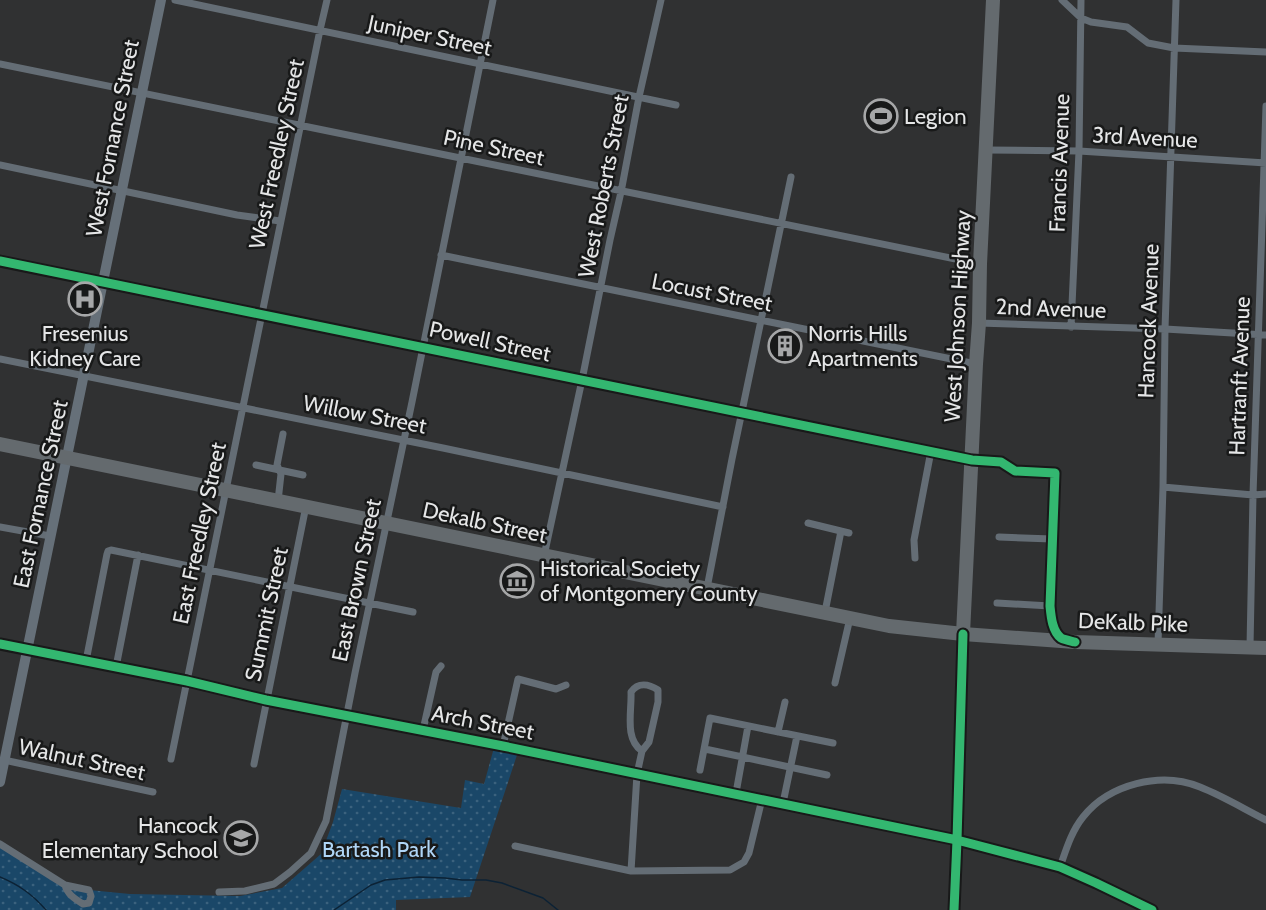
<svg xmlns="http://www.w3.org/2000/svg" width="1266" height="910" viewBox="0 0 1266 910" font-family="Cabin,sans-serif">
  <defs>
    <pattern id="park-dots" width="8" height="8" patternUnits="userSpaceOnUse" patternTransform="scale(1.5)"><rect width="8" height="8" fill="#1a4768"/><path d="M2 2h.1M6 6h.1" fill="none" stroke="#3b627e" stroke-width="1.8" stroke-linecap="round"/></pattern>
  </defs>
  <rect width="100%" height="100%" fill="#303132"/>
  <path fill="url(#park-dots)" d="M495 744 519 749 470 897 396 900V910H0V844L65 884 89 890 130 894 240 896 282 888 321 854 333 822 342 789 461 808 465 780 484 784Z"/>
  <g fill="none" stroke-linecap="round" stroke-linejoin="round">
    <path stroke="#0c2235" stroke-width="1.5" d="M0 877C19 885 32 894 46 910
      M334 910 371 885 385 880 419 877 445 878 462 880H486L502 883 543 898 558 910"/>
    <path stroke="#646d75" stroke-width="7" d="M175 0 676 105
      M1062 0 1081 18 1091 22 1127 27 1148 43 1174 48 1266 52
      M0 64 980 264
      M986 150 1079 151 1266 163
      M0 165 237 215 280 221
      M441 255C619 292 798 327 976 364
      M0 261 972 460 1001 462 1015 471 1055 473 1050 606C1051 619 1053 628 1061 638L1064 639
      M979 323 1165 329 1266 335
      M1071 327 1079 151 1081 0
      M0 359 443 448 723 507
      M256 465 303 475
      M1163 487 1253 495 1266 494
      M278 501 281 474 277 465 283 434
      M808 523 849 533
      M0 527 50 536
      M999 537 1052 539
      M544 556 582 380 610 240 621 192 639 97 661 0
      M915 558 914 540 931 451
      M707 588 732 459 791 177
      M997 603 1050 606
      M825 612 841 531
      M1158 644 1163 487 1165 329 1176 0
      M1250 647 1253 495 1266 106
      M86 661 107 554 108 551 111 550 413 612
      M116 667 138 555
      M835 683 850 618
      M423 730 436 672 441 666
      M778 732 785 702
      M503 746 518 679 556 689 566 685
      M705 749 827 775
      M171 759 320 30 327 0
      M4 760 153 792
      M254 764 306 506
      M700 770 710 718 833 743
      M736 793 748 726
      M783 803 797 736
      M0 844 65 885 89 890 91 896 89 903 83 904C75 899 67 894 65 885
      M515 846 631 871 730 870 744 862 749 853 762 799
      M1060 867C1066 850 1071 832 1083 817 1109 784 1161 771 1200 787 1223 796 1244 809 1266 820
      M631 871 637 774 642 751 649 742 658 702V690C649 684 638 682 631 692 632 711 624 739 642 751
      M219 892 245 891 274 884 290 872 311 853 326 821 355 673 412 402 493 0"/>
    <path stroke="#667079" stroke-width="10" d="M0 644 187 681 266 700 503 746 957 840 1060 867 1096 883 1152 910
      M0 782 161 0
      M954 910 957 840 963 634"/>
    <path stroke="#646a6e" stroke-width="14" d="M0 444 889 626 963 634 1075 642 1266 648
      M963 634 976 364 979 323 980 264 993 0"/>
    <g stroke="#181919" stroke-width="13">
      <path id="cycleway" d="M0 261 972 460 1001 462 1015 471 1055 473 1050 606C1051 616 1052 631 1061 638 1065 640 1071 641 1075 642
        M0 644 187 681 266 700 503 746 957 840 1060 867 1096 883 1152 910
        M954 910 957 840 963 634"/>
    </g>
    <use href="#cycleway" stroke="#33b770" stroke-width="9"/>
  </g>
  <defs>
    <g id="stadium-ring" transform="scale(1.725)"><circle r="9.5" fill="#181919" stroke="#a6a7a8" stroke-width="1.5"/><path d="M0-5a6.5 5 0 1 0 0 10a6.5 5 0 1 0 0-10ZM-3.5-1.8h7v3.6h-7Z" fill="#a6a7a8"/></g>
    <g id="hospital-ring" transform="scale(1.725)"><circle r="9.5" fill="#181919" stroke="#a6a7a8" stroke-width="1.5"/><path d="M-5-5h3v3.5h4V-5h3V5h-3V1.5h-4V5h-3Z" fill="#a6a7a8"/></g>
    <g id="building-ring" transform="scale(1.725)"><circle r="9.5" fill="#181919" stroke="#a6a7a8" stroke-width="1.5"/><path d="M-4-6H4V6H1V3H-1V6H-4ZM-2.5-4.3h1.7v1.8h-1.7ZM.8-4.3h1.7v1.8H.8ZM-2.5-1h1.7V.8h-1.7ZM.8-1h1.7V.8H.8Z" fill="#a6a7a8"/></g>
    <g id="museum-ring" transform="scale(1.725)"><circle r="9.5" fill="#181919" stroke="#a6a7a8" stroke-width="1.5"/><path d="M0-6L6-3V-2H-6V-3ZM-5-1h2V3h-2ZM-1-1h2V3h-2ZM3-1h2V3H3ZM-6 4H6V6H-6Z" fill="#a6a7a8"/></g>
    <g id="school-ring" transform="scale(1.725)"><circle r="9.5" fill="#181919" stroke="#a6a7a8" stroke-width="1.5"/><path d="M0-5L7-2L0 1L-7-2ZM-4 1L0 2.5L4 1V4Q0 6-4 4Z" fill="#a6a7a8"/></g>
  </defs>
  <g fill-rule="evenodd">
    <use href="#stadium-ring" x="881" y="116"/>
    <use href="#hospital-ring" x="85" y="299"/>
    <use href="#building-ring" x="785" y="346"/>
    <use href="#museum-ring" x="517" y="581"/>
    <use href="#school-ring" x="241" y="838"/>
  </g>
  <g text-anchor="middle" stroke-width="5" stroke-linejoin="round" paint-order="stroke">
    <g font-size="22" fill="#e5e6e7" stroke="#181919">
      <text transform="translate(430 35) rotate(12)" y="8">Juniper Street</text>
      <text transform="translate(1145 137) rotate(3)" y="8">3rd Avenue</text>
      <text transform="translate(112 138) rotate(-79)" y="8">West Fornance Street</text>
      <text transform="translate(494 147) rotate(12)" y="8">Pine Street</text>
      <text transform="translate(276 154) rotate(-78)" y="8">West Freedley Street</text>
      <text transform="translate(1059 163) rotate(-88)" y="8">Francis Avenue</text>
      <text transform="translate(603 186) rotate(-79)" y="8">West Roberts Street</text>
      <text transform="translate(712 292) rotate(11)" y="8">Locust Street</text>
      <text transform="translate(1051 308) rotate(2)" y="8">2nd Avenue</text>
      <text transform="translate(957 316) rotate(-87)" y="8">West Johnson Highway</text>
      <text transform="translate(1148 321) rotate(-88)" y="8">Hancock Avenue</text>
      <text transform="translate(490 341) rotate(12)" y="8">Powell Street</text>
      <text transform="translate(1239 376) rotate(-88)" y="8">Hartranft Avenue</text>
      <text transform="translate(365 414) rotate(11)" y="8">Willow Street</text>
      <text transform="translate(40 494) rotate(-78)" y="8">East Fornance Street</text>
      <text transform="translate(485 522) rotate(12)" y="8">Dekalb Street</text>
      <text transform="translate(199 533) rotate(-78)" y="8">East Freedley Street</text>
      <text transform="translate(356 580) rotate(-78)" y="8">East Brown Street</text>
      <text transform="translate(266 614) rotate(-78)" y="8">Summit Street</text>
      <text transform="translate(1133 622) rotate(2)" y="8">DeKalb Pike</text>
      <text transform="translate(483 722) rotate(11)" y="8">Arch Street</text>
      <text transform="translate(82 759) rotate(12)" y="8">Walnut Street</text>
    </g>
    <g font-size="22" fill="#e5e6e7" stroke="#181919" text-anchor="start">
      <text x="904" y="124">Legion</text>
      <text x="85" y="341" text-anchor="middle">Fresenius<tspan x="85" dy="25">Kidney Care</tspan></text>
      <text x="808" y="341">Norris Hills<tspan x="808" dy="25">Apartments</tspan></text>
      <text x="540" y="576">Historical Society<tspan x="540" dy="25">of Montgomery County</tspan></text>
      <text x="218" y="833" text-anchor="end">Hancock<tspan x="218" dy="25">Elementary School</tspan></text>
    </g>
    <g font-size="22" fill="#afd5f6" stroke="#181919">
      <text x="379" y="857">Bartash Park</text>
    </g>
  </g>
</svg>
